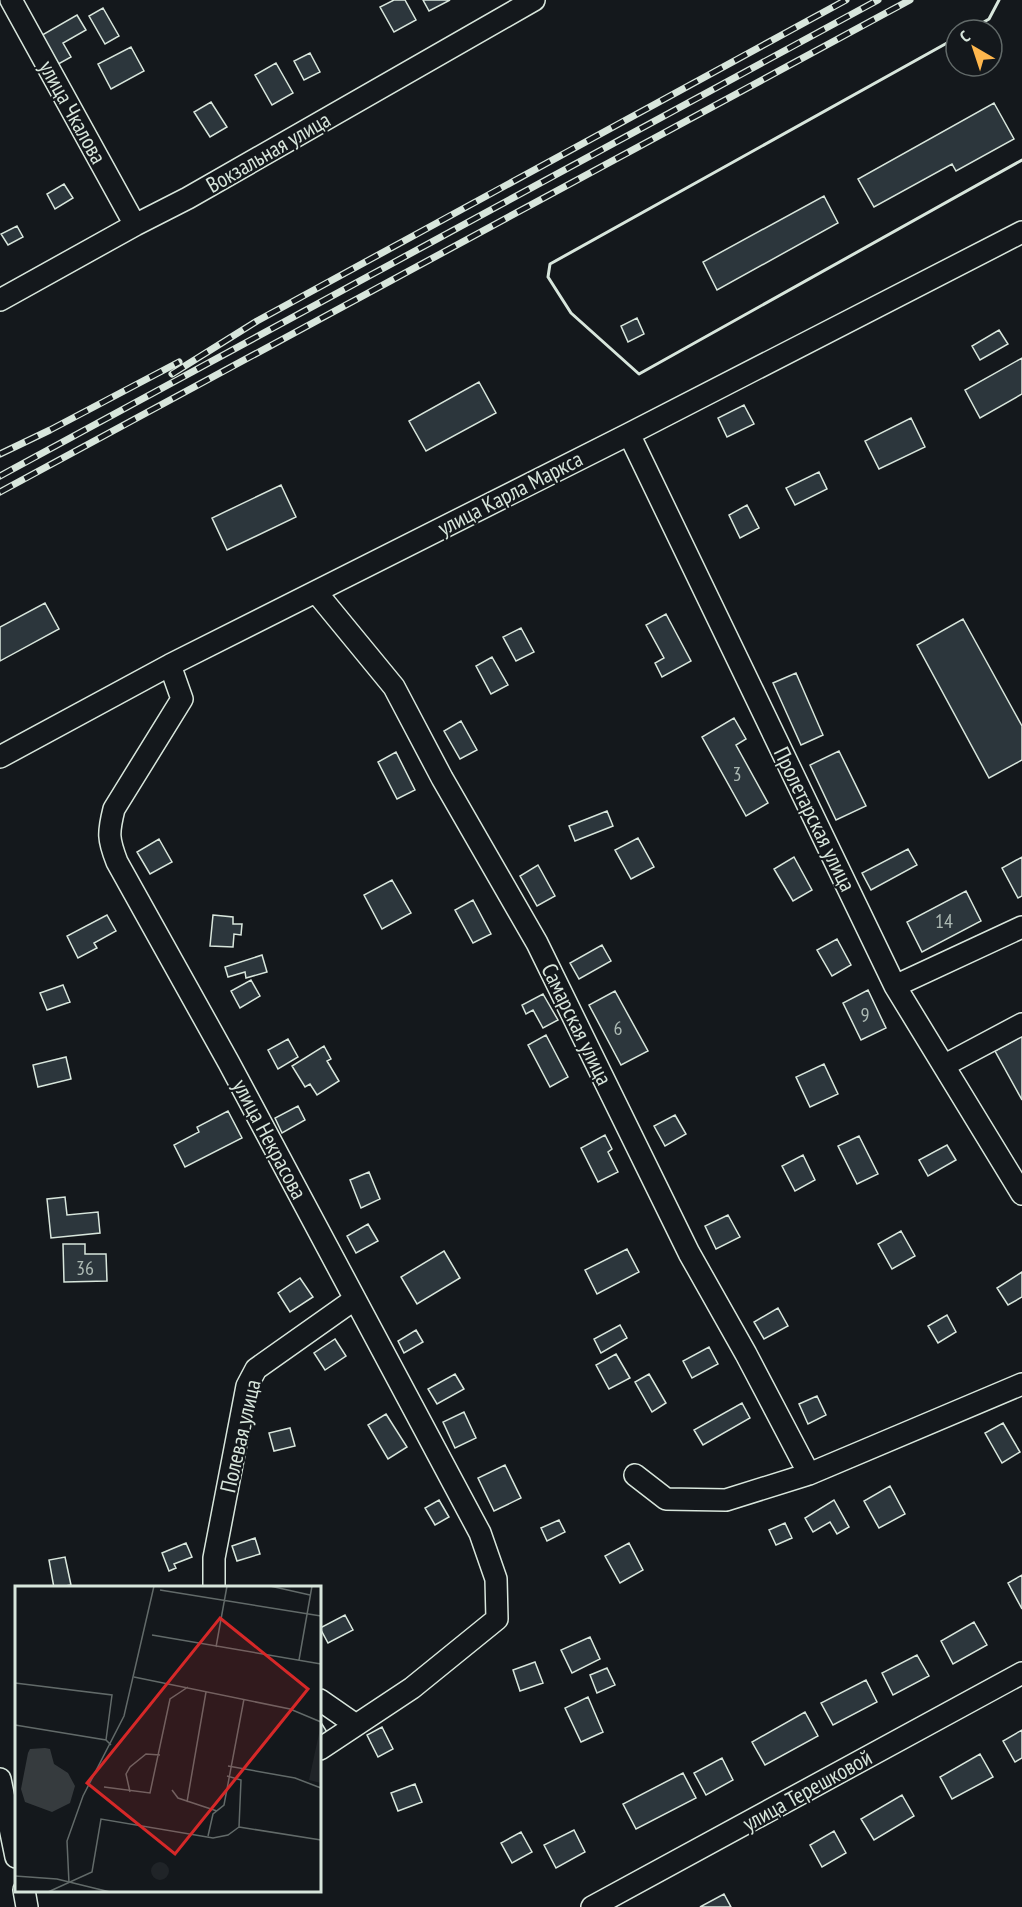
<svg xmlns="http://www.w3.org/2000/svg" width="1022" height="1907" viewBox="0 0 1022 1907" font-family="'PT Sans Narrow',sans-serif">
  <rect width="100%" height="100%" fill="#14181c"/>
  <path fill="#2c363c" stroke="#d8e6dc" stroke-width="1.5" d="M394 0H405L416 20 394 32 380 7Z
    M423 0H450L429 11Z
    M103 8 119 36 105 44 89 16Z
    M77 15 86 30 63 43 71 57 53 67 37 38Z
    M131 47 144 71 111 89 98 64Z
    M310 53 320 72 304 80 294 61Z
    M276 63 293 93 272 105 255 75Z
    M211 102 227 127 210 137 194 112Z
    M994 103 1014 139 956 171 952 164 874 207 858 179Z
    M64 184 73 198 55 209 47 194Z
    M824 196 838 223 717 290 703 262Z
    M17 226 23 237 8 245 1 234Z
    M637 318 644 334 628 342 621 326Z
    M999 330 1008 344 980 360 972 346Z
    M1022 358V394L980 418 965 390Z
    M479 382 496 413 426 451 409 421Z
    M744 405 754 424 727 437 718 418Z
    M911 418 925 447 879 469 865 441Z
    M819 472 827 489 795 505 786 488Z
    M281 485 296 517 227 550 212 518Z
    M747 505 759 528 740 538 729 515Z
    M45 603 59 629 0 661V627Z
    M666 614 691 661 662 677 655 663 664 658 646 625Z
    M963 619 1022 726V760L989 778 917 645Z
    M521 628 534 652 516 661 503 637Z
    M492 657 508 685 491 694 476 666Z
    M796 673 823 735 801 745 773 683Z
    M734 718 746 739 736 745 768 803 746 816 702 737Z
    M461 721 477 750 460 759 444 731Z
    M839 751 866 806 836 820 810 765Z
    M396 752 415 790 397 799 378 762Z
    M607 811 613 826 575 841 569 826Z
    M638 838 654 867 631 879 615 850Z
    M159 839 172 862 150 874 137 852Z
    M908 849 917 865 871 890 862 873Z
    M794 857 812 890 793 901 774 869Z
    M1022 857V896L1018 898 1002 868Z
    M538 865 555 896 537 906 520 876Z
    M392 880 411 913 382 929 364 895Z
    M966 891 981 921 922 952 907 922Z
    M473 900 491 934 473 943 455 910Z
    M107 915 116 931 94 943 97 948 78 958 67 936Z
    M213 915 233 917V924H242L241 935 234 934 233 947 210 946Z
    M837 939 851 965 832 976 817 950Z
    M602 945 611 961 579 979 570 963Z
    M262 955 267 972 246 978 245 972 228 977 225 967Z
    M251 980 260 996 240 1008 231 991Z
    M63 985 70 1002 47 1010 40 993Z
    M868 990 886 1028 861 1040 843 1003Z
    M615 991 648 1051 621 1065 589 1005Z
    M543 994 558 1020 543 1028 533 1010 526 1014 522 1005Z
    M546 1035 568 1077 550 1087 528 1045Z
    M1022 1036V1100L995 1051Z
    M288 1039 298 1057 278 1069 268 1050Z
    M324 1046 331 1059 327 1061 339 1081 317 1095 310 1084 305 1087 292 1066Z
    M66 1057 71 1079 38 1087 33 1065Z
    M824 1064 838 1094 810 1107 796 1077Z
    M298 1106 305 1120 282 1133 275 1118Z
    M228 1111 242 1138 185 1167 174 1145 199 1132 197 1127Z
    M675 1115 686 1134 665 1146 654 1126Z
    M605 1135 612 1149 608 1152 618 1172 598 1182 581 1148Z
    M859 1136 878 1174 857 1184 838 1146Z
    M947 1145 956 1160 928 1176 919 1160Z
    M803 1155 815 1180 795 1191 782 1166Z
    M369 1172 380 1199 361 1208 350 1180Z
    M65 1197 67 1215 98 1212 100 1233 51 1238 47 1199Z
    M728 1215 740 1237 716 1249 705 1226Z
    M368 1224 378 1241 356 1253 347 1236Z
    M901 1231 915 1256 892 1269 878 1244Z
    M63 1244H85V1254H106L107 1281 64 1282Z
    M627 1249 639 1272 597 1294 585 1270Z
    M444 1251 460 1278 417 1304 401 1277Z
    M1022 1272V1297L1008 1305 997 1288Z
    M300 1278 313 1297 290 1312 278 1293Z
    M778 1308 788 1326 764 1339 754 1322Z
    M947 1315 956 1332 938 1343 928 1326Z
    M620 1325 627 1338 601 1353 594 1339Z
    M416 1330 423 1342 404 1353 398 1341Z
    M335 1339 346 1356 325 1370 314 1353Z
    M709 1347 718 1364 692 1378 683 1361Z
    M616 1354 630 1378 609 1389 596 1365Z
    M455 1374 464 1389 437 1404 428 1389Z
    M649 1374 666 1403 652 1412 635 1382Z
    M817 1396 826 1415 808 1424 799 1404Z
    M742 1403 750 1418 703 1445 694 1430Z
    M464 1412 476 1438 455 1448 443 1422Z
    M386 1414 407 1447 388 1459 368 1425Z
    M1003 1423 1020 1452 1002 1463 985 1433Z
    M290 1428 295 1446 274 1451 269 1433Z
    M505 1465 521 1498 494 1511 478 1478Z
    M890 1486 905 1514 879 1528 864 1501Z
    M439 1500 449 1517 435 1525 425 1508Z
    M834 1500 849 1527 837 1534 830 1522 813 1532 805 1518Z
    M559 1520 565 1532 547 1541 541 1528Z
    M785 1523 792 1538 776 1545 769 1530Z
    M255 1538 260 1554 237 1561 232 1546Z
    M186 1543 192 1557 174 1564 176 1568 169 1571 162 1553Z
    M629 1543 643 1570 620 1583 605 1556Z
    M65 1557 71 1585 54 1588 49 1560Z
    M1022 1575V1609L1008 1583Z
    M345 1615 353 1630 328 1643 320 1628Z
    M974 1622 987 1645 953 1664 941 1641Z
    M590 1637 600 1659 572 1673 561 1650Z
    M917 1655 929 1676 893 1695 882 1673Z
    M535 1662 543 1683 520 1691 513 1670Z
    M607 1668 615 1685 597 1693 590 1675Z
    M866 1680 877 1702 833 1725 821 1703Z
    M588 1697 603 1732 581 1742 565 1708Z
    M805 1712 818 1736 765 1765 752 1742Z
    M320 1721 327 1732 320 1737Z
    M382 1727 393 1749 378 1757 367 1735Z
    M1022 1730V1758L1015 1762 1003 1741Z
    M980 1754 993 1777 952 1799 940 1777Z
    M722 1758 733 1780 706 1795 694 1773Z
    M683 1773 696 1798 636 1829 623 1804Z
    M415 1784 422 1802 398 1811 391 1793Z
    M902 1795 914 1816 874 1840 861 1819Z
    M574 1830 585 1852 556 1868 544 1845Z
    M834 1831 846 1853 822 1867 810 1845Z
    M521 1832 532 1852 512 1863 501 1843Z
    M724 1894 731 1907H700Z"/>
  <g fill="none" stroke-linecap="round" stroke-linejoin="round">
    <g stroke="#d8e6dc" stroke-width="24">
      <path id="minor" d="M11 0 135 225
        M0 300 135 225 188 198 534 0
        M629 434 895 986 1022 1194
        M316 592 394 687 442 778 537 943 689 1253 746 1354 809 1474
        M170 665 182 699 114 809C108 833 108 839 117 862L229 1063 480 1533 496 1579 497 1619 412 1688 320 1749
        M0 757 170 665 629 434 1022 232
        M895 986 1022 927
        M945 1065 1022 1024
        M635 1475 666 1499 726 1500 809 1474 1022 1384
        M214 1588V1558L247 1386 256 1369 355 1299
        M320 1700 356 1725
        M0 1779 16 1857
        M24 1890 27 1907
        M592 1907 1022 1673"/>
    </g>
    <use href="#minor" stroke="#14181c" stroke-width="21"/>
    <g stroke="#d8e6dc" stroke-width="7">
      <path id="rail" d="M172 374 257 321 846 0
        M0 454 50 430 179 362
        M0 476 878 0
        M0 492 910 0"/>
    </g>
    <use href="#rail" stroke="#14181c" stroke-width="4.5" stroke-dasharray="14" stroke-linecap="butt"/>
    <path stroke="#d8e6dc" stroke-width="3" d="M970 30 989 19 999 0
      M956 38 550 264 548 277 571 313 639 374 1022 160"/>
  </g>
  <g text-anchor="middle" stroke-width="4.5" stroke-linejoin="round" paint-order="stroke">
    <g font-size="20" fill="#adbab4">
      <text x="737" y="781">3</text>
      <text x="944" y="928">14</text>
      <text x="865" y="1022">9</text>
      <text x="618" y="1035">6</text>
      <text x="85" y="1275">36</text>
    </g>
    <g font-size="22" fill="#d8e6dc" stroke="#14181c">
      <text transform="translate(73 112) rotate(61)" y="8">улица Чкалова</text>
      <text transform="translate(268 152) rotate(-30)" y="8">Вокзальная улица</text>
      <text transform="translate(510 493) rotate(-27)" y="8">улица Карла Маркса</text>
      <text transform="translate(815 819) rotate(64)" y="8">Пролетарская улица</text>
      <text transform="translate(577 1024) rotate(64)" y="8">Самарская улица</text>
      <text transform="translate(270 1139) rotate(62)" y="8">улица Некрасова</text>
      <text transform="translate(240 1436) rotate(-77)" y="8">Полевая улица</text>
      <text transform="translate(807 1790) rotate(-29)" y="8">улица Терешковой</text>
    </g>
  </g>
  <g transform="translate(15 1586)">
    <rect width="306" height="306" fill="#14181c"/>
    <path d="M305 143H306V197L294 194ZM136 285a9 9 0 1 1 18 0a9 9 0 1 1-18 0Z" fill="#202428"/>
    <path d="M30 162 35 163 39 178 53 187 60 200 55 217 37 226 10 216 6 203 13 167 15 163Z" fill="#363b3e"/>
    <path fill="none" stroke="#626a69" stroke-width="1.5" d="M255 0 295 9M145 4 306 30M137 49 306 78M201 61 212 0M284 74 297 0M119 91 275 123 306 136M0 97 97 109 91 154M0 139 91 154 96 159M213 180 280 192 306 202M212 190 226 194 224 241M89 201 135 207 155 113 173 101M157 204 163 212 202 225M115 206 111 188 115 181 131 168 145 169M172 216 191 106M224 241 306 254M193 250 198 228 209 219 229 113M0 290 42 293 95 306M54 297 52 255 68 210 109 130 139 0M33 306 77 286 86 233 198 252 213 249 224 241"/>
    <path fill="#d62828" fill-opacity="0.15" stroke="#d62828" stroke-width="3" d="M205 32 293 103 160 268 72 197Z"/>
    <rect width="306" height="306" fill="none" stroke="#d8e6dc" stroke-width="3"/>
  </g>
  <g transform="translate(974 48) rotate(321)"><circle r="28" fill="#14181c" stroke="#626a69" stroke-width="1.5"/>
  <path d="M0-4.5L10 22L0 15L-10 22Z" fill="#ffb74d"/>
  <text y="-9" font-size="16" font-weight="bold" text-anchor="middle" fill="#d8e6dc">С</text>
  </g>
</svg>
